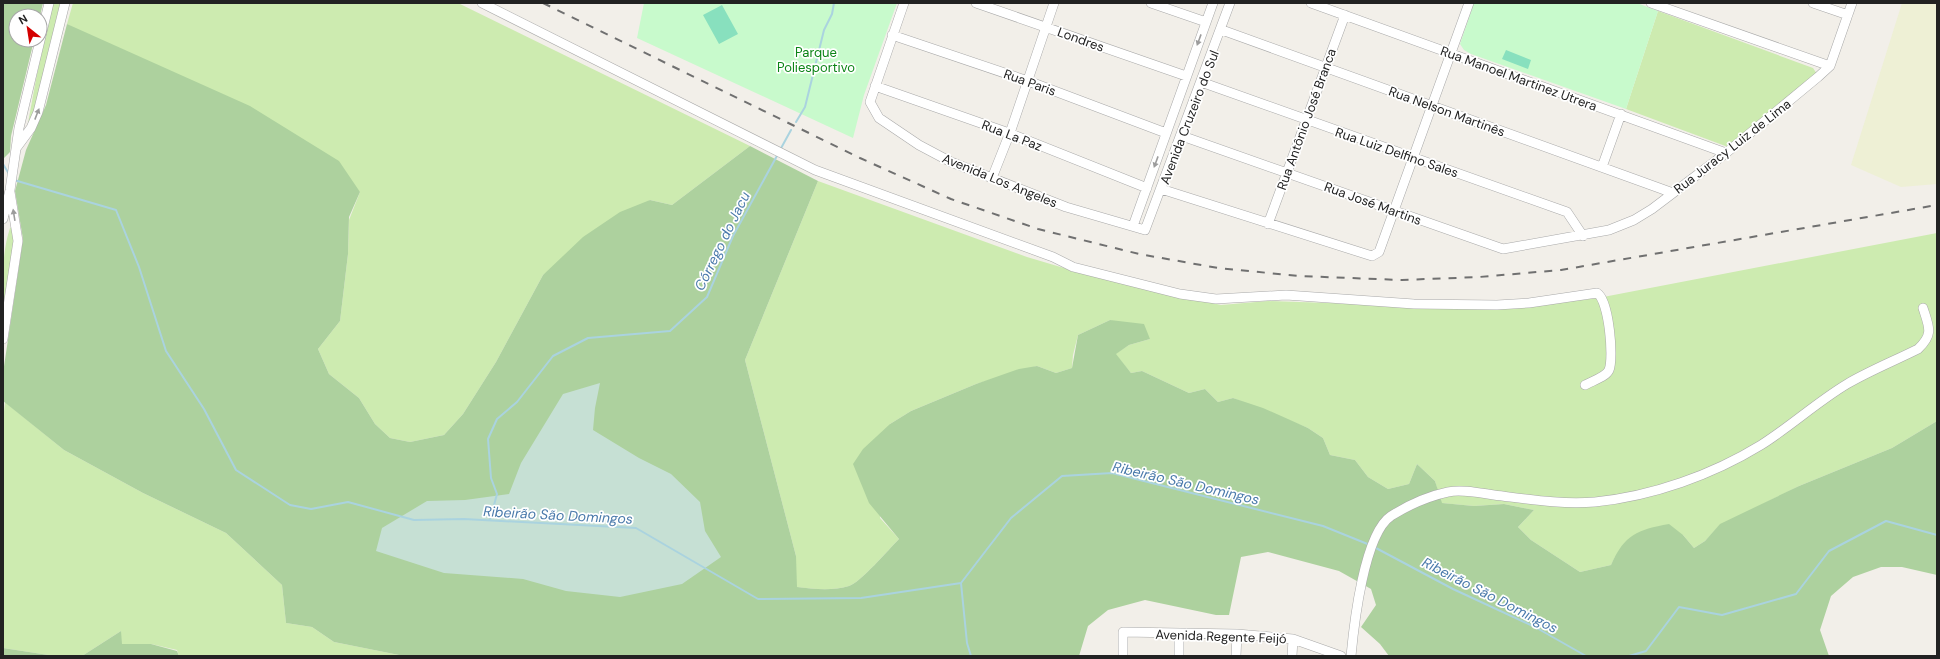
<svg xmlns="http://www.w3.org/2000/svg" width="1940" height="659" viewBox="0 0 1940 659" font-family="'DM Sans',sans-serif">
  <rect width="100%" height="100%" fill="#f2efe9"/>
  <path fill="#eef0d5" d="M1902 3H1937V184L1901 187 1851 165Z"/>
  <path fill="#cdebb0" d="M53 3H61L39 100 28 123 37 74Z
    M73 3H458L750 146 672 205 650 200 543 275 496 362 463 414 444 435 410 442 390 438 375 424 359 398 329 374 318 349 340 321 348 254 349 220 360 192 67 24Z
    M1658 11 1813 68 1817 74 1728 147 1626 109Z
    M818 181 1027 257 1074 271 1221 305 1268 301 1506 309 1598 298 1937 233V421L1892 448 1799 486 1718 527 1705 541 1694 548 1683 535 1615 557 1611 565 1580 572 1531 540 1518 527 1534 510 1504 504 1474 506 1441 503 1435 481 1417 464 1409 484 1388 489 1368 477 1355 460 1330 455 1323 438 1308 428 1233 398 1218 402 1205 389 1189 393 1142 371 1131 373 1115 354 1129 345 1150 339 1110 320 1078 335 1073 355 1072 368 1056 373 1037 366 976 384 911 411 890 424 880 518 899 539C889 549 860 583 849 586 833 591 813 589 796 587V556L745 360Z
    M12 227 14 240 3 312C3 284 1 255 10 228Z
    M5 402 64 450 143 493 226 533 282 585 286 623 312 627 334 642 404 656H179L177 650 151 644H121V631L82 656H55L3 648V420Z"/>
  <path fill="#add19e" d="M3 3H43L40 16H16V40H34L11 136 10 152 3 159Z
    M67 24 250 106 339 161 360 192 349 217 348 254 340 321 318 349 329 374 359 398 375 424 390 438 410 442 444 435 463 414 496 362 543 275 583 237 620 212 650 200 672 205 750 146 818 181 745 360 796 556 797 587C813 589 833 591 849 586 860 583 889 549 899 539L869 503 853 464 863 449 890 424 911 411 976 384 1019 369 1037 366 1056 373 1072 368 1078 335 1110 320 1144 324 1150 339 1129 345 1116 354 1131 373 1142 371 1189 393 1205 389 1218 402 1233 398 1263 408 1308 428 1323 438 1330 455 1355 460 1368 477 1388 489 1409 484 1417 464 1435 481 1442 503 1474 506 1504 504 1534 510 1518 527 1531 540 1580 572 1611 565C1625 534 1637 530 1669 524L1683 535 1694 548 1705 541 1720 524 1799 486 1892 448 1937 421V575L1902 567H1881L1853 577 1831 596 1820 630 1829 656H1389L1380 644 1361 627 1376 605 1371 589 1339 571 1268 552 1241 557 1229 615H1216L1145 600 1108 610 1088 626 1079 656H404L334 642 312 627 286 623 282 585 226 533 143 493 64 450 3 401V373L23 239 15 191 26 150 46 105Z
    M121 631 122 644H151L177 651 179 656H82Z
    M3 648 55 656H3Z"/>
  <path fill="#c6e0d4" d="M600 383 595 408 593 430 639 458 671 474 700 502 705 531 721 557 682 584 620 597 566 591 523 579 444 573 376 551 382 528 427 501 465 500 509 494 521 463 563 394Z"/>
  <path fill="#c8facc" d="M644 3H897L864 95 853 138 637 38Z
    M1474 3H1637L1658 11 1626 109 1471 54 1464 50 1460 44Z"/>
  <path fill="#88e0be" d="M722 5 738 34 719 44 703 15Z
    M1506 50 1531 60 1528 69 1502 59Z"/>
  <g fill="none" stroke-linecap="round" stroke-linejoin="round">
    <path stroke="#aad3df" stroke-width="2" d="M796 122 805 107 824 30 832 14 834 3
      M3 148V152
      M780 150 791 130
      M3 164 9 174
      M14 180 116 210 139 267 166 351 204 409 236 470 290 505 311 509 348 502 414 520 464 519 636 528 758 599 861 598 961 583 1011 518 1062 476 1112 473 1323 526 1370 545
      M490 520 497 494 491 478 488 439 497 419 517 402 553 356 588 338 670 331 707 297 733 236 778 154
      M1374 547 1453 589 1535 627 1586 656
      M961 583 967 643 971 656
      M1629 656 1646 651 1679 607 1722 615 1796 594 1829 551 1886 521 1937 535"/>
    <g stroke="#a9a9a9" stroke-width="10">
      <path id="minor" d="M482 3 815 170 1053 257 1073 267 1180 294 1216 299 1286 295 1414 304 1497 305 1529 303 1597 293C1609 300 1614 358 1609 370 1606 377 1592 381 1585 385
        M904 3 870 102 879 118 919 145 951 162 1066 207 1145 230 1230 3
        M976 3 1186 76
        M1151 3 1206 22
        M1311 3 1726 153
        M1651 3 1830 66
        M1813 3 1848 15
        M1222 30 1673 193
        M892 35 1028 81 1166 133
        M1201 82 1567 212 1583 236
        M875 86 1009 133 1147 188
        M1182 136 1503 249 1609 230 1634 220 1652 209 1726 153 1818 77 1830 66 1852 3
        M17 147 31 128 38 112 65 3
        M1602 167 1621 114
        M992 178 1011 130 1054 3
        M1161 189 1372 256 1379 252 1469 3
        M3 219 10 190 19 128 49 3
        M1268 224 1345 15
        M1133 226 1213 3
        M3 339 18 241 10 192
        M1123 656V632L1237 634 1293 639 1341 656
        M1179 656V634
        M1236 656 1237 634
        M1292 656 1293 639
        M1351 656C1354 624 1364 534 1391 516 1407 506 1429 496 1448 492 1462 489 1480 493 1494 495 1527 499 1562 505 1595 502 1653 496 1712 475 1761 445 1791 426 1817 402 1847 384 1869 371 1894 361 1918 349 1934 334 1929 327 1923 308"/>
    </g>
    <use href="#minor" stroke="#fff" stroke-width="9"/>
    <path stroke="#707070" stroke-width="2" stroke-dasharray="8 8" stroke-linecap="butt" d="M543 3 860 158 951 199 1038 229 1139 254 1218 268 1299 276 1402 280 1479 277 1561 270 1937 205"/>
  </g>
  <defs><path id="oneway-solid" d="M-6-.8H1V-3.2L6.5 0L1 3.2V.8H-6Z"/></defs>
  <g fill="#9c9c9c">
    <use href="#oneway-solid" transform="translate(1199 40) rotate(110)"/>
    <use href="#oneway-solid" transform="translate(37 114) rotate(-69)"/>
    <use href="#oneway-solid" transform="translate(1156 162) rotate(110)"/>
    <use href="#oneway-solid" transform="translate(14 215) rotate(-99)"/>
  </g>
  <g text-anchor="middle" stroke-width="3.5" stroke-linejoin="round" paint-order="stroke">
    <g font-size="13" fill="#222" stroke="#fff">
      <text transform="translate(1081 39) rotate(20)" y="5">Londres</text>
      <text transform="translate(1519 78) rotate(20)" y="5">Rua Manoel Martinez Utrera</text>
      <text transform="translate(1030 82) rotate(20)" y="5">Rua Paris</text>
      <text transform="translate(1447 111) rotate(20)" y="5">Rua Nelson Martinês</text>
      <text transform="translate(1189 117) rotate(-69)" y="5">Avenida Cruzeiro do Sul</text>
      <text transform="translate(1306 119) rotate(-70)" y="5">Rua Antônio José Branca</text>
      <text transform="translate(1012 135) rotate(21)" y="5">Rua La Paz</text>
      <text transform="translate(1732 146) rotate(-38)" y="5">Rua Juracy Luiz de Lima</text>
      <text transform="translate(1397 152) rotate(19)" y="5">Rua Luiz Delfino Sales</text>
      <text transform="translate(1000 180) rotate(22)" y="5">Avenida Los Angeles</text>
      <text transform="translate(1373 203) rotate(20)" y="5">Rua José Martins</text>
      <text transform="translate(1221 636) rotate(2)" y="5">Avenida Regente Feijó</text>
    </g>
    <g font-size="13" fill="#0c8416" stroke="#fff">
      <text x="816" y="57">Parque<tspan x="816" dy="15">Poliesportivo</tspan></text>
    </g>
    <g font-size="14" font-style="italic" fill="#4a7aab" stroke="#fff">
      <text transform="translate(722 241) rotate(-64)" y="5">Córrego do Jacu</text>
      <text transform="translate(1186 483) rotate(13)" y="5">Ribeirão São Domingos</text>
      <text transform="translate(558 515) rotate(3)" y="5">Ribeirão São Domingos</text>
      <text transform="translate(1490 595) rotate(27)" y="5">Ribeirão São Domingos</text>
    </g>
  </g>
  <rect width="1940" height="659" fill="none" stroke="#222222" stroke-width="8"/>
  <g transform="translate(28 28) rotate(330)"><circle r="19" fill="#ffffff" stroke="#a7a7a7"/>
  <path d="M0-3L7 15L0 10L-7 15Z" fill="#d40000"/>
  <text y="-6" font-size="11" font-weight="bold" text-anchor="middle" fill="#222222">N</text>
  </g>
</svg>
